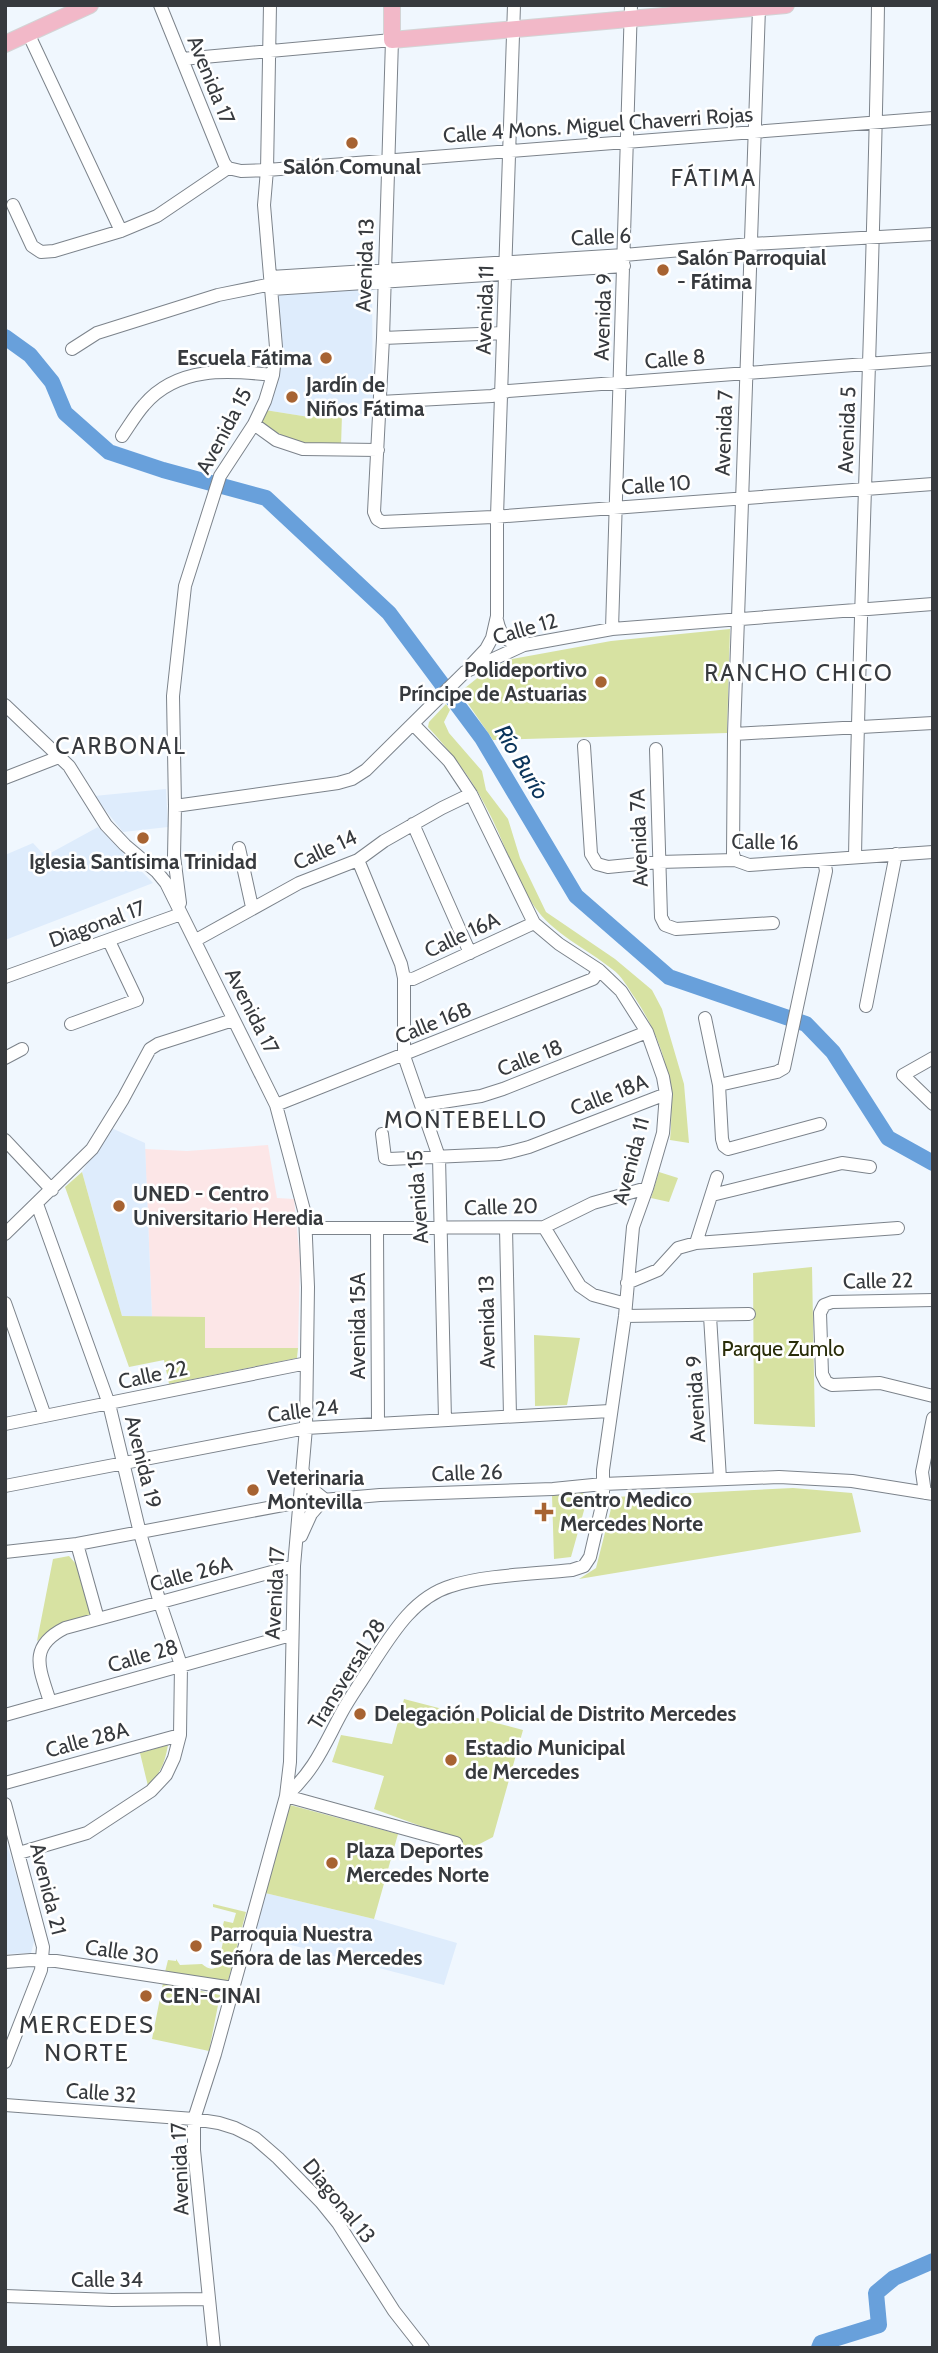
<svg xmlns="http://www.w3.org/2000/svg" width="938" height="2353" viewBox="0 0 938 2353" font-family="Cabin,sans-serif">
  <rect width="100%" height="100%" fill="#f0f7fe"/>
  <path fill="#fce6e7" d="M268 1145 277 1198 294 1199 300 1260 298 1348H205L204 1317 152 1318 145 1149 187 1151Z"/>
  <path fill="#deecfc" d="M372 286 373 413 309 417 265 410 277 291Z
    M166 789 168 827 123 832 94 796Z
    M98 827 153 883 5 940V855L33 843 45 856Z
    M109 1127 145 1143 152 1318 122 1316 82 1172Z
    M5 1838 35 1938 31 1953 5 1954Z
    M265 1893 374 1919 457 1943 444 1985 253 1935Z"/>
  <path fill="#d7e2a2" d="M265 410 309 417 342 414 341 446 294 442 260 423Z
    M730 629 727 733 493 740 460 692 486 671 512 659 611 641Z
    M446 704 450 710 444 722 449 733 482 771 486 790 508 819 520 858 546 912 615 959 652 990 662 1009 684 1084 689 1143 670 1140C675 1086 665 1043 635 998 628 988 622 976 612 969 586 948 553 934 534 906 513 875 503 837 485 805 470 776 450 751 428 727L429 722Z
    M82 1172 122 1316 205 1317V1348H298L297 1358 169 1384 164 1360 129 1367 65 1187Z
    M659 1172 678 1178 669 1202 651 1198Z
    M812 1267 815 1427 754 1424 753 1273Z
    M534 1335 580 1338 567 1405 535 1406Z
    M793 1488 852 1493 861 1532 579 1579 596 1568 614 1497Z
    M580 1492 588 1496 571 1557 554 1559 552 1495Z
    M69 1556 76 1564 91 1617 59 1625 37 1641 53 1559Z
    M404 1699 523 1730 493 1837 468 1850 459 1840 374 1809 384 1776 332 1762 341 1735 392 1744Z
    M168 1745C165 1762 161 1773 148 1786L140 1753Z
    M290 1805 398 1834 374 1919 265 1893Z
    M213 1904 246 1912 228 1981 165 1972 168 1960 176 1961V1959L180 1965 202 1964C209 1970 213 1970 220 1965L221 1956 214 1950 221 1951 223 1942 219 1941 224 1938 226 1930 223 1925 224 1921 233 1923 236 1913 213 1907Z
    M163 1983 220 1995 209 2051 152 2039Z"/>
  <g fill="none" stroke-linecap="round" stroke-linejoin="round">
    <path stroke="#68a0db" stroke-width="16" d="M5 337 30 355 52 382 65 413 109 452 163 470 266 498 389 613 482 738 576 896 669 977 806 1024 833 1052 888 1138 933 1163
      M819 2348 821 2343 879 2325 876 2293 894 2278 933 2261"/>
    <g stroke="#7c838b" stroke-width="14">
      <path id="minor" d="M160 5 224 163 228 168
        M28 33 121 231
        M182 59 392 40 383 338 374 512 377 519 382 522 493 517 933 484
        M228 168 241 171 267 170 933 118
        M13 205 32 246 41 252 54 251 121 231 157 216 228 168
        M271 277 624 255 751 244 933 234
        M272 289 624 266
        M383 338 503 333
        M72 349 97 333 218 295 272 284
        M380 402 492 396 508 391 933 359
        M254 424 276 440 303 449 378 450
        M122 436C129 426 136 414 144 405 177 366 228 370 273 375
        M497 620C501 638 507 642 524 645
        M612 629 631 5
        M471 665 486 649 492 638 497 616V516L514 5
        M5 705 69 766 106 825 125 845 157 872 166 883 276 1105 305 1214 308 1287 306 1428 294 1566 290 1762 286 1796 215 2054 194 2119V2150L214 2348
        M734 734 933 723
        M584 746 591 854 597 864 608 867 659 862 735 860 749 865 933 852
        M656 749 661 917 665 925 676 929 773 923
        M5 778 59 757
        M175 806 338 783 352 779 366 770 465 672 524 645 612 629 933 604
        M413 824 470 953
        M239 848 252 907
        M855 857C860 573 874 289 878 5
        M358 860 401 964 404 978V1056L439 1157 445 1420
        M735 860 733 854 734 734 759 8
        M180 903 174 856 175 806 173 696 185 586 220 476 254 424 265 401 273 375 276 347 264 205 267 170 270 5
        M196 940 299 883 358 860 384 841 442 808 471 794
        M5 977 181 914
        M404 978 413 979 534 923
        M866 1006 896 854
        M705 1018 719 1085
        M71 1024 137 1000 109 941
        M5 1058 22 1049
        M933 1058 903 1075 933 1104
        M276 1105 593 979 599 970
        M423 1105 481 1096 503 1089 647 1032
        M820 1124 728 1149 724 1146 722 1139 719 1085 777 1072 784 1068 826 871 824 860
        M382 1134 385 1158 389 1159 499 1154 510 1152 529 1147 666 1094
        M5 1140 52 1190
        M712 1195 842 1163 870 1167
        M544 1227 580 1286 593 1295 626 1304
        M307 1228 544 1227 593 1203 647 1188
        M506 1228 510 1416
        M377 1229 378 1422
        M5 1234 92 1149 123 1099 150 1049 158 1044 233 1020
        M696 1243 717 1177
        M627 1283 658 1270 678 1248 696 1243 898 1228
        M933 1300 832 1302 824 1305 820 1313 822 1374 826 1382 832 1385 880 1383 933 1396
        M5 1303 45 1416
        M625 1316 749 1314
        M710 1316 720 1479
        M5 1424 307 1363
        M5 1486 306 1428 610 1411
        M925 1493 922 1472 933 1418
        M301 1536 311 1514 324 1499 308 1486 304 1473
        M77 1544 98 1619
        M5 1552 77 1544 299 1502 380 1495 553 1489 603 1484 779 1477 852 1481 933 1494
        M50 1702C40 1669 27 1647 65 1628L294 1566
        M5 1715 291 1635
        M5 1783 180 1735
        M286 1796C315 1770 324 1745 342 1712 349 1699 359 1685 367 1672 389 1639 411 1598 451 1586 484 1575 536 1574 572 1570L584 1566 590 1557 603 1501V1470L625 1316 633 1227 647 1188 663 1133 666 1094 663 1077 647 1032 621 991 599 970 559 944 534 923 471 794 449 761 413 724
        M286 1796 456 1843
        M5 1804 43 1947 41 1970 5 2062
        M19 1853 87 1833 151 1791 166 1775 174 1758 180 1735 181 1665 160 1603 140 1533 109 1404 37 1204
        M5 1962 31 1960 56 1961 233 1988
        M5 2105 194 2119 219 2123 235 2128 255 2138 278 2158 321 2202 338 2223 394 2311 423 2348
        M5 2296 112 2300 208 2299"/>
    </g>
    <g stroke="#d3d4d5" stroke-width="18">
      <path id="major" d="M392 5V40L786 5
        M5 44 90 5"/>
    </g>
    <use href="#minor" stroke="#fff" stroke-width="12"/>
    <use href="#major" stroke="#f2b8c8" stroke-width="16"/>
  </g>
  <g fill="#a76332" stroke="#fff" stroke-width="2.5">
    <circle cx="352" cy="143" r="7"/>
    <circle cx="663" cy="270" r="7"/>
    <circle cx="326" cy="358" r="7"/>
    <circle cx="292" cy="397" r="7"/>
    <circle cx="601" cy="682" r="7"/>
    <circle cx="143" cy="838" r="7"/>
    <circle cx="119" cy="1206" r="7"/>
    <circle cx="253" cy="1490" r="7"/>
    <path d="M540.5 1501.5h7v7h7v7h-7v7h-7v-7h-7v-7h7z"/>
    <circle cx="360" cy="1714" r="7"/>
    <circle cx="451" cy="1760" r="7"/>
    <circle cx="332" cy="1863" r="7"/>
    <circle cx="196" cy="1946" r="7"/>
    <circle cx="146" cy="1996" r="7"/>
  </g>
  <g text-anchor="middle" stroke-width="5" stroke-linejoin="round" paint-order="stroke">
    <g font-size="21" fill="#373a3e" stroke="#fff">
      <text transform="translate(211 80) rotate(68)" y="7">Avenida 17</text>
      <text transform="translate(598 125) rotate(-4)" y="7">Calle 4 Mons. Miguel Chaverri Rojas</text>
      <text transform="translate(601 237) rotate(-3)" y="7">Calle 6</text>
      <text transform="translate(365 265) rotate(-88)" y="7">Avenida 13</text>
      <text transform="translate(485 310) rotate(-88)" y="7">Avenida 11</text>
      <text transform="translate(603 317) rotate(-88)" y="7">Avenida 9</text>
      <text transform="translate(675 359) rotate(-5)" y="7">Calle 8</text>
      <text transform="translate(847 430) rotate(-88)" y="7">Avenida 5</text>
      <text transform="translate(224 431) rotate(-62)" y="7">Avenida 15</text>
      <text transform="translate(724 433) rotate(-88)" y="7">Avenida 7</text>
      <text transform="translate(656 485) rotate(-4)" y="7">Calle 10</text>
      <text transform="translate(525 629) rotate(-16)" y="7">Calle 12</text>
      <text transform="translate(639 838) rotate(-92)" y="7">Avenida 7A</text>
      <text transform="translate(765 842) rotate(1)" y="7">Calle 16</text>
      <text transform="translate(325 850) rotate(-25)" y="7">Calle 14</text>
      <text transform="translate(97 924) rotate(-20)" y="7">Diagonal 17</text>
      <text transform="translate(462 935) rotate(-25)" y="7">Calle 16A</text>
      <text transform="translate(252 1011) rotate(63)" y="7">Avenida 17</text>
      <text transform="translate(433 1023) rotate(-22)" y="7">Calle 16B</text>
      <text transform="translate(530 1058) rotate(-21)" y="7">Calle 18</text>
      <text transform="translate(609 1095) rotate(-21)" y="7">Calle 18A</text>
      <text transform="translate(631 1161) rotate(-75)" y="7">Avenida 11</text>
      <text transform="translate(418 1197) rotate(-94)" y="7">Avenida 15</text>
      <text transform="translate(501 1207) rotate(-2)" y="7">Calle 20</text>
      <text transform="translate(878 1281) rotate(-1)" y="7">Calle 22</text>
      <text transform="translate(487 1322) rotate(-91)" y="7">Avenida 13</text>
      <text transform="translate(358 1326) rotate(-90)" y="7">Avenida 15A</text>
      <text transform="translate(153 1375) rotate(-12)" y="7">Calle 22</text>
      <text transform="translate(696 1399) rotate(-93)" y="7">Avenida 9</text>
      <text transform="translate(303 1411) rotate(-7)" y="7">Calle 24</text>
      <text transform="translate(143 1462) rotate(76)" y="7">Avenida 19</text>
      <text transform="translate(467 1473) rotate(-2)" y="7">Calle 26</text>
      <text transform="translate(191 1574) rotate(-15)" y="7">Calle 26A</text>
      <text transform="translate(275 1593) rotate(-87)" y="7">Avenida 17</text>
      <text transform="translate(143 1656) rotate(-16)" y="7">Calle 28</text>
      <text transform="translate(347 1674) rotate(-58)" y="7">Transversal 28</text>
      <text transform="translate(87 1740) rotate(-15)" y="7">Calle 28A</text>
      <text transform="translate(48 1889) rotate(76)" y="7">Avenida 21</text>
      <text transform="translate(122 1952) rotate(8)" y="7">Calle 30</text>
      <text transform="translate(101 2093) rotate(4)" y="7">Calle 32</text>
      <text transform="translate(180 2169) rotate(-92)" y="7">Avenida 17</text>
      <text transform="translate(339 2201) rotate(51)" y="7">Diagonal 13</text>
      <text x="107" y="2287">Calle 34</text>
    </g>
    <g font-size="21" font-weight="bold" fill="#373a3e" stroke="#fff" text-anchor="start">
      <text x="352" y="174" text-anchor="middle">Salón Comunal</text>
      <text x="677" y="265">Salón Parroquial<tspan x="677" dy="24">- Fátima</tspan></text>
      <text x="312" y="365" text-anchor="end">Escuela Fátima</text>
      <text x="306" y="392">Jardín de<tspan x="306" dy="24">Niños Fátima</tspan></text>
      <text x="587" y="677" text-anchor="end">Polideportivo<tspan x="587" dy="24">Príncipe de Astuarias</tspan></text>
      <text x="143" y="869" text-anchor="middle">Iglesia Santísima Trinidad</text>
      <text x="133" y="1201">UNED - Centro<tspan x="133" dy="24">Universitario Heredia</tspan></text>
      <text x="267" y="1485">Veterinaria<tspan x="267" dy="24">Montevilla</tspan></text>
      <text x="560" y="1507">Centro Medico<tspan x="560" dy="24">Mercedes Norte</tspan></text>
      <text x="374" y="1721">Delegación Policial de Distrito Mercedes</text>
      <text x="465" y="1755">Estadio Municipal<tspan x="465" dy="24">de Mercedes</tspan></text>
      <text x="346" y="1858">Plaza Deportes<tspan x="346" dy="24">Mercedes Norte</tspan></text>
      <text x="210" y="1941">Parroquia Nuestra<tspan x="210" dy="24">Señora de las Mercedes</tspan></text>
      <text x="160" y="2003">CEN-CINAI</text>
    </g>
    <g font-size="21" fill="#282c08" stroke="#fff">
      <text x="783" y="1356">Parque Zumlo</text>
    </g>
    <g font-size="23" letter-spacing="2" fill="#373a3e" stroke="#fff">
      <text x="714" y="186">FÁTIMA</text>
      <text x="799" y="681">RANCHO CHICO</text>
      <text x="121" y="754">CARBONAL</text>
      <text x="466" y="1128">MONTEBELLO</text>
    </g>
    <g font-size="23" font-style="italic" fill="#0b355b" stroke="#fff">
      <text transform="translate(522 762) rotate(59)" y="8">Río Burío</text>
    </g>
    <g font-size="24" letter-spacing="2" fill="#373a3e" stroke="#fff">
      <text x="87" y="2033">MERCEDES<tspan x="87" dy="28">NORTE</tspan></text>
    </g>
  </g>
  <rect width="938" height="2353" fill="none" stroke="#373a3e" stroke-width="14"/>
</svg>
